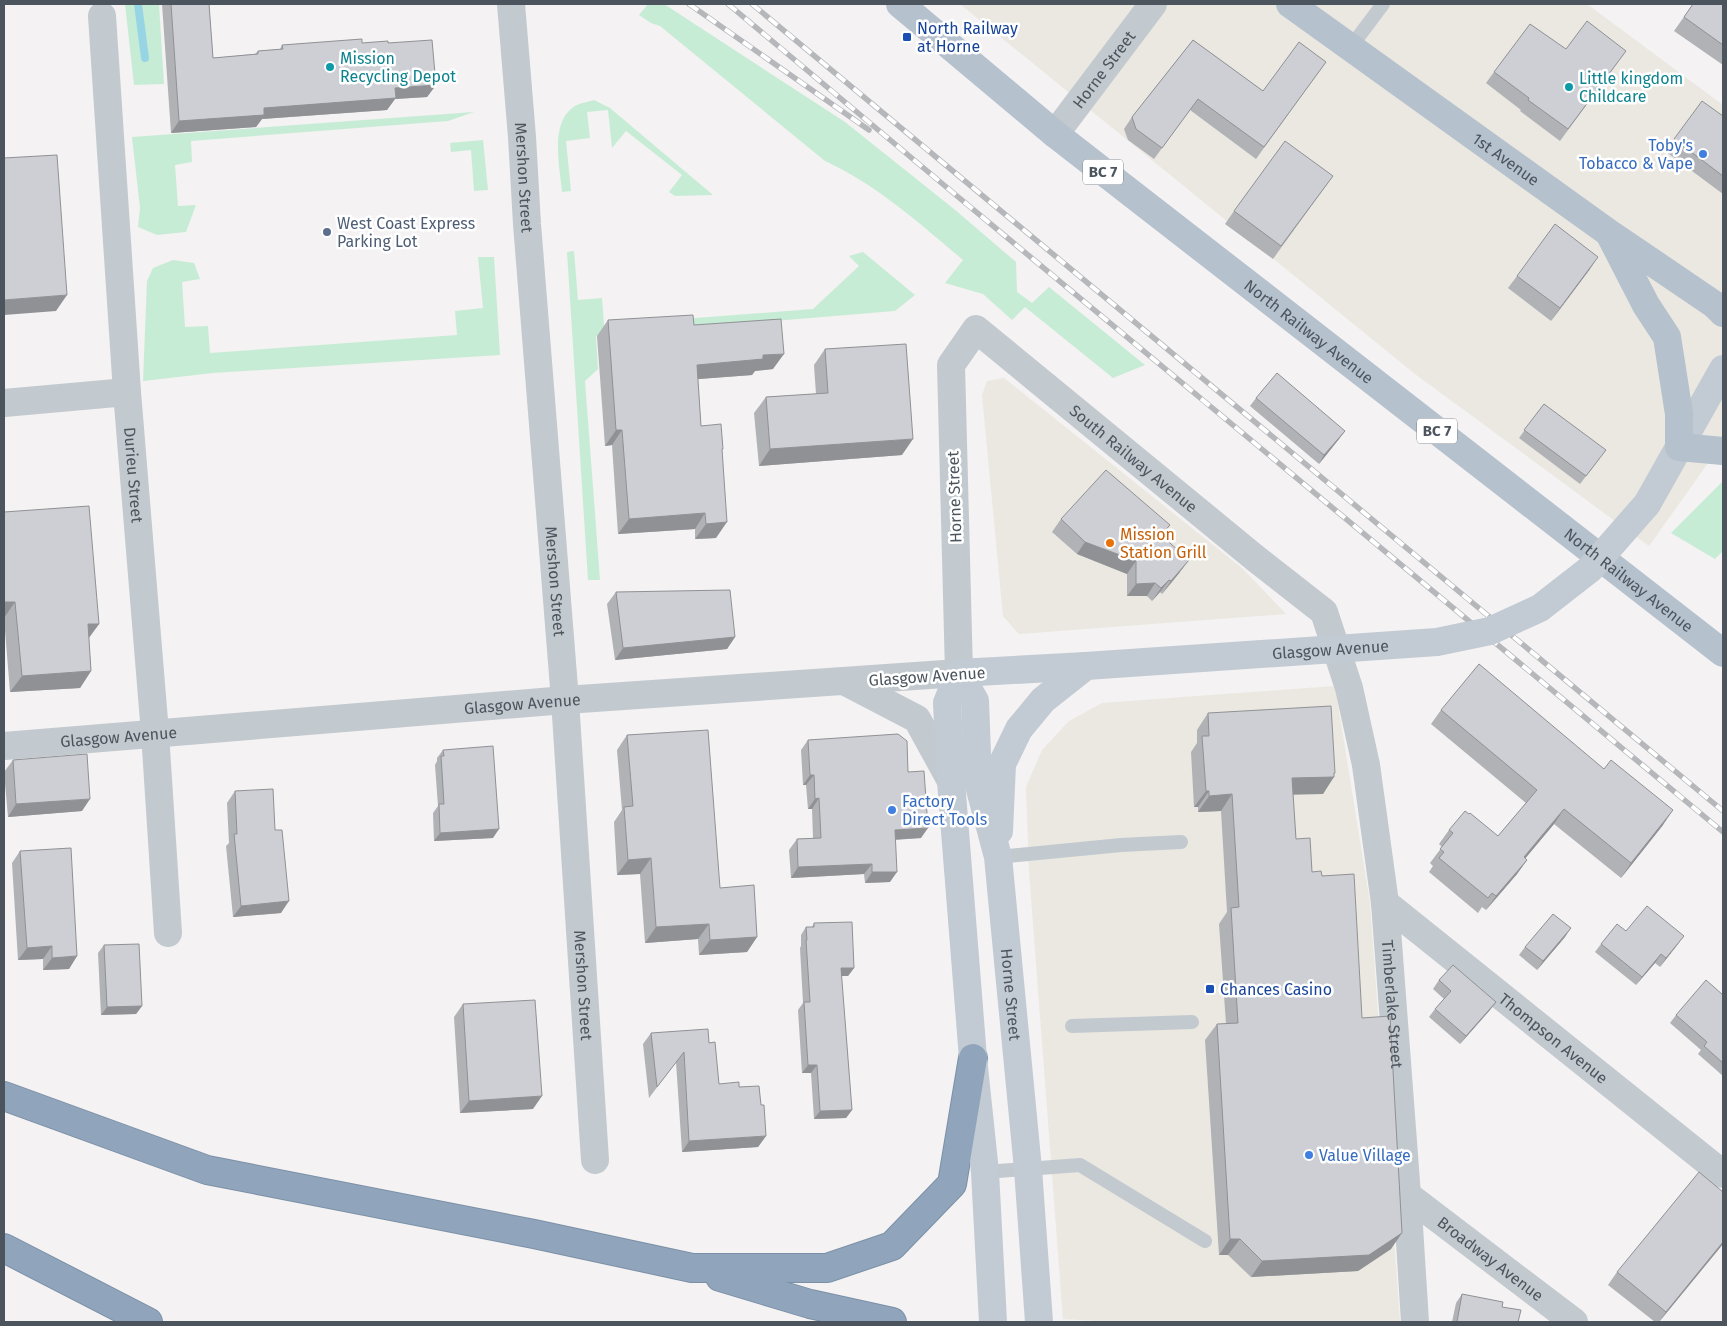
<svg xmlns="http://www.w3.org/2000/svg" width="1727" height="1326" viewBox="0 0 1727 1326" font-family="'Fira Sans',sans-serif">
  <rect width="100%" height="100%" fill="#f4f2f2"/>
  <path fill="#eae8e0" d="M960 4H1587L1723 105V442L1649 546 1415 374Z
    M1004 378 1242 568 1286 614 1019 634 1003 616 982 395 987 381Z
    M1335 686 1370 903 1400 1322H1111L1063 1319 1029 871 1026 787 1042 750 1069 721 1102 703Z"/>
  <path fill="#c7ecd5" d="M125 4H159L164 84 134 85Z
    M648 4H664L845 122 954 209 1016 262 1017 292 1032 303 1049 287 1145 365 1113 378 1025 307 1012 320 983 294 945 283 963 260C919 223 877 185 825 161L660 26 651 23 639 15Z
    M594 100 610 108 713 195 675 196 669 192 682 175 626 131 612 148 608 110 587 112 590 138 566 141 571 191 562 192C560 167 549 122 575 106 580 103 588 102 594 100Z
    M474 112 448 121 191 141 192 162 175 165 178 206 196 205 186 232 157 235 138 227 140 208 132 137Z
    M483 140 488 190 474 191 471 150 451 152 450 143Z
    M574 251 578 300 602 298 604 325 813 309 859 266 849 256 863 252 915 295 895 311 596 336 598 369 585 381 600 580H588L567 252Z
    M478 257H494L500 355 213 373 143 381 147 281 153 268 173 260 194 263 200 279 182 282 185 327 208 326 210 353 457 335 455 311 483 308Z
    M1723 481V551L1715 559 1671 533Z"/>
  <g fill="none" stroke-linecap="round" stroke-linejoin="round">
    <path stroke="#98d5e4" stroke-width="8" d="M138 4 145 58"/>
    <g stroke="#7b90a7" stroke-width="30">
      <path id="motorway" d="M4 1096 207 1170 534 1234 692 1268H827L892 1246 952 1184 973 1058
        M4 1248 148 1322
        M720 1277 810 1304 892 1322"/>
    </g>
    <path stroke="#c2c9cf" stroke-width="14" d="M1350 48 1383 4
      M998 857 1121 845 1181 842
      M1072 1026 1192 1022
      M985 1172 1080 1165 1205 1241"/>
    <g stroke="#c2c9cf" stroke-width="28">
      <path id="s1" d="M511 4 522 137 527 224 565 700 595 1160"/>
      <path id="s2" d="M102 16 127 392 155 733 168 933"/>
      <path d="M4 403 127 392"/>
      <path id="s3" d="M959 673 951 365 976 329 1255 558 1324 612 1349 688 1366 765 1385 903 1407 1195 1415 1322"/>
      <path id="s4" d="M1385 903 1723 1174"/>
      <path id="s5" d="M1407 1195 1574 1322"/>
    </g>
    <g stroke="#c2c9cf" stroke-width="28">
      <path id="s6" d="M1055 134 1153 4"/>
      <path d="M846 682 917 719 951 781"/>
      <path id="s7" d="M4 746 565 700 959 673"/>
    </g>
    <g stroke="#c2cad3" stroke-width="28">
      <path d="M1647 504 1723 369"/>
      <path id="s8" d="M959 673 975 701 978 782 998 857 1028 1169 1039 1322"/>
      <path d="M959 673 947 703 951 781 973 1058 985 1172 993 1322"/>
      <path d="M959 673 1086 666"/>
      <path d="M999 831 1002 764 1019 729 1043 700 1086 666"/>
    </g>
    <g stroke="#b5c1cd" stroke-width="28">
      <path id="s9" d="M900 4 1055 134 1723 653"/>
      <path id="s10" d="M1290 4 1609 233 1715 305 1723 313"/>
      <path d="M1611 237 1646 305 1667 337 1679 414V447L1723 451"/>
    </g>
    <use href="#motorway" stroke="#90a5bb" stroke-width="28"/>
    <g stroke="#b5b7bb" stroke-width="5.5">
      <path id="rail" d="M689 4 869 130
        M728 4 957 196 1723 832
        M752 4 1723 811"/>
    </g>
    <use href="#rail" stroke="#fff" stroke-width="4" stroke-dasharray="11" stroke-linecap="butt"/>
    <path stroke="#c2cad3" stroke-width="28" id="s11" d="M1086 666 1437 642 1490 631 1540 608 1590 569 1647 504"/>
  </g>
  <path fill="#b0b2b6" d="M162 4H209L213 58 255 54 258 51 280 49 282 45 362 43H388L436 85 427 97 395 99 387 110 262 119 256 127 171 133Z
    M1693 4H1723V65L1674 31Z
    M1193 40 1263 91 1326 62 1256 159 1190 110 1154 159 1128 140 1124 129 1132 117Z
    M1566 49 1618 62 1560 141 1520 111 1521 110 1486 83 1494 72Z
    M1723 116V194L1665 151 1674 139Z
    M1333 176 1273 259 1225 224 1234 211Z
    M1590 269 1551 321 1508 288 1517 276Z
    M608 320 694 325 773 369 755 371 752 375 698 379 701 426 722 451 716 538 695 539V529L618 534 612 445 605 446 597 336Z
    M825 349 902 455 759 466 754 413 766 397 816 394 814 365Z
    M1256 398 1345 431 1339 439 1319 464 1250 406Z
    M1544 404 1600 458 1580 484 1519 438Z
    M4 512 99 624 89 638 91 671 80 688 10 692 4 618Z
    M1061 519 1170 525 1162 536 1180 572 1162 594 1160 592 1152 601 1147 596H1127V574L1077 554 1052 532Z
    M616 592 735 637 727 649 615 660 607 604Z
    M1441 710 1663 825 1621 878 1554 824 1525 858 1527 860 1517 874 1486 910 1482 907 1478 913 1429 872 1433 866 1430 863 1442 847 1439 844 1449 830 1498 836 1526 803 1431 724Z
    M1208 713 1334 775 1323 794H1293L1296 839 1312 872 1322 876 1362 1018 1391 1249 1358 1271 1251 1277 1228 1255H1219L1205 1040 1217 1024H1226L1219 924 1227 912 1221 811 1198 812V807H1194L1191 752 1197 743V730Z
    M627 735 720 888 757 937 747 952 699 955 698 939 645 943 640 874 617 875 614 822 622 810 617 750Z
    M808 740 908 772 921 838 895 840 890 882 865 883 864 874 791 878 789 850 797 839 813 838 812 809H808L806 785H803L801 750Z
    M443 750 493 838 434 841 433 813 438 806 435 765 437 761V758Z
    M13 760 82 811 8 817 4 772Z
    M235 791 275 830 281 913 233 917 226 846 229 843 227 803Z
    M20 851 77 956 69 969 43 970V959L18 960 12 863Z
    M814 923 854 968 848 976H841L852 1110 846 1118 814 1119 811 1073H802L798 1010 803 1003 800 948 801 946V935L806 927H812Z
    M1626 931 1678 944 1660 967 1655 963 1636 985 1595 952 1601 944Z
    M1565 937 1537 970 1519 955 1525 947Z
    M104 945 142 1006 136 1014 101 1015 98 953Z
    M1439 980 1496 1002 1490 1010 1460 1044 1429 1017 1435 1009 1444 999 1433 989Z
    M1723 995V1076L1698 1054 1701 1050 1670 1023 1676 1015Z
    M463 1004 533 1109 460 1113 454 1017Z
    M651 1033 709 1043 719 1084 739 1087 761 1105 766 1136 758 1147 682 1152 676 1062 649 1098 643 1044Z
    M1723 1192V1244L1659 1322H1655L1608 1285 1617 1272Z
    M1462 1294 1502 1307 1518 1322H1452L1456 1303Z"/>
  <path fill="#909194" d="M436 85 427 97 395 99 387 110 262 119 256 127 171 133 179 121 395 88Z
    M1598 257 1590 269 1551 321 1560 308Z
    M67 295 56 311 4 315V300Z
    M784 354 773 369 755 371 752 375 686 380 697 365 763 355Z
    M616 430H622L612 445 605 446Z
    M1345 431 1339 439 1319 464 1324 455Z
    M913 439 902 455 759 466 770 449Z
    M705 513 695 529 618 534 629 519Z
    M727 522 716 538 695 539 706 524Z
    M1085 542 1136 561 1127 574 1077 554Z
    M1189 560 1180 572 1162 594 1171 581Z
    M1169 580 1160 592 1152 601 1161 588Z
    M1155 583 1147 596H1127L1136 584Z
    M4 602H15L4 618Z
    M88 624H99L87 640Z
    M735 637 727 649 615 660 623 648Z
    M91 671 80 688 10 692 22 676Z
    M1335 773 1332 777H1334L1323 794 1281 795 1292 778Z
    M810 775H814L806 785H803Z
    M1206 791H1209L1198 807H1194Z
    M1232 794 1221 811 1198 812 1209 796Z
    M819 798 812 809H808L815 799Z
    M90 799 82 811 8 817 16 804Z
    M1564 809 1554 824 1514 872 1524 857Z
    M1673 810 1663 825 1621 878 1631 863Z
    M928 828 921 838 887 840 895 830Z
    M499 829 493 838 434 841 440 833Z
    M651 858 640 874 617 875 628 860Z
    M1527 860 1517 874 1486 910 1496 896Z
    M872 864 864 874 791 878 798 867Z
    M872 872H897L890 882 865 883Z
    M289 901 281 913 233 917 241 906Z
    M709 924 698 939 645 943 656 927Z
    M1571 928 1565 937 1537 970 1543 961Z
    M1684 936 1678 944 1660 967 1666 958Z
    M757 937 747 952 699 955 710 940Z
    M52 946 43 959 18 960 27 948Z
    M1661 954 1655 963 1636 985 1642 977Z
    M77 956 69 969 43 970 52 958Z
    M841 968H854L848 976H835Z
    M1496 1002 1490 1010 1460 1044 1466 1036Z
    M142 1006 136 1014 101 1015 107 1007Z
    M808 1065H817L811 1073H802Z
    M542 1096 533 1109 460 1113 469 1101Z
    M852 1110 846 1118 814 1119 820 1111Z
    M766 1136 758 1147 682 1152 689 1141Z
    M1402 1233 1391 1249 1358 1271 1251 1277 1262 1261Z
    M1230 1239H1240L1228 1255H1219Z
    M1723 1242V1244L1659 1322 1666 1312Z"/>
  <path fill="#cdcfd4" stroke="#909194" d="M171 4H209L213 58 258 54V51L283 49 282 45 362 39V43L388 41V43L432 40 436 85 395 88 396 98 264 108V115L179 121Z
    M1693 4H1723V45L1684 17Z
    M1587 21 1626 51 1568 129 1528 100 1529 98 1494 72 1530 24 1566 49Z
    M1193 40 1263 91 1299 42 1326 62 1264 147 1198 99 1162 148 1136 129 1132 117Z
    M1702 101 1723 116V176L1674 139Z
    M1285 141 1333 176 1281 246 1234 211Z
    M57 155 67 295 4 300V158Z
    M1555 224 1598 257 1560 308 1517 276Z
    M693 315 694 325 781 319 784 354 763 355V359L697 365 701 426 721 424 723 449H722L727 522 706 524 705 513 629 519 622 430H616L608 320Z
    M906 344 913 439 770 449 766 397 828 393 825 349Z
    M1277 373 1345 431 1324 455 1256 398Z
    M1544 404 1606 450 1586 476 1524 430Z
    M1106 470 1170 525 1161 535 1189 560 1171 581 1169 580 1161 588 1155 583 1136 584V561L1085 542 1061 519Z
    M89 506 99 624H88L91 671 22 676 15 602H4V512Z
    M730 590 735 637 623 648 616 592Z
    M1479 664 1604 769 1611 760 1673 810 1631 863 1564 809 1524 857 1527 860 1496 896 1492 893 1488 898 1439 858 1444 852 1440 849 1453 833 1449 830 1465 811 1469 814 1470 813 1498 836 1537 790 1441 710Z
    M1331 706 1335 773H1334V777L1292 778 1296 839 1310 838 1312 872 1321 871 1322 876 1354 874 1362 1018 1390 1016 1402 1233 1369 1255 1262 1261 1240 1239H1230L1217 1024 1238 1023 1231 908 1239 907 1232 794 1209 796V791H1206L1202 736H1209L1208 713Z
    M708 730 720 888 754 885 757 937 710 940 709 924 656 927 651 858 628 860 624 807 633 806 627 735Z
    M898 734 907 741 908 772 924 771 928 828 895 830 897 872H872V864L798 867 797 839 821 838 819 798 815 799 814 775H810L808 740Z
    M493 746 499 829 440 833 439 804H444L441 756H444L443 750Z
    M87 754 90 799 16 804 13 760Z
    M273 789 275 830H282L289 901 241 906 234 834H237L235 791Z
    M71 848 77 956 52 958V946L27 948 20 851Z
    M1647 906 1684 936 1666 958 1661 954 1642 977 1601 944 1617 924 1626 931Z
    M1553 914 1571 928 1543 961 1525 947Z
    M852 922 854 968H841L852 1110 820 1111 817 1065H808L804 1002H810L806 940H807L806 927H814V923Z
    M139 944 142 1006 107 1007 104 945Z
    M1453 965 1496 1002 1466 1036 1435 1009 1451 991 1439 980Z
    M1706 980 1723 995V1063L1704 1046 1707 1042 1676 1015Z
    M535 1000 542 1096 469 1101 463 1004Z
    M708 1029 709 1043 715 1042 719 1084 739 1082V1087L759 1086 761 1105H764L766 1136 689 1141 684 1052 657 1087 651 1033Z
    M1699 1172 1723 1192V1242L1666 1312 1617 1272Z
    M1462 1294 1503 1302 1502 1307 1521 1310 1518 1322H1457Z"/>
  <g fill="#1a4fb4" stroke="#fff" stroke-width="2">
    <rect x="902" y="32" width="10" height="10" rx="2.5"/>
    <rect x="1205" y="984" width="10" height="10" rx="2.5"/>
  </g>
  <g fill="#0f9aa8" stroke="#fff" stroke-width="2">
    <circle cx="330" cy="67" r="5"/>
    <circle cx="1569" cy="87" r="5"/>
  </g>
  <g fill="#3f7fe0" stroke="#fff" stroke-width="2">
    <circle cx="1703" cy="154" r="5"/>
    <circle cx="892" cy="810" r="5"/>
    <circle cx="1309" cy="1155" r="5"/>
  </g>
  <circle fill="#5c6f8a" stroke="#fff" stroke-width="2" cx="327" cy="232" r="5"/>
  <circle fill="#e8710a" stroke="#fff" stroke-width="2" cx="1110" cy="543" r="5"/>
  <g text-anchor="middle" stroke-width="5" stroke-linejoin="round" paint-order="stroke">
    <g fill="#fff" stroke="#82888e" stroke-width="1">
      <rect x="1083" y="159.5" width="40" height="25" rx="4"/>
      <rect x="1417" y="418.5" width="40" height="25" rx="4"/>
    </g>
    <g font-size="15" font-weight="bold" fill="#4c555e">
      <text x="1103" y="177">BC 7</text>
      <text x="1437" y="436">BC 7</text>
    </g>
    <g font-size="16" fill="#164399" stroke="#fff" text-anchor="start">
      <text x="917" y="34">North Railway<tspan x="917" dy="18">at Horne</tspan></text>
      <text x="1220" y="995">Chances Casino</text>
    </g>
    <g font-size="16" fill="#0d838f" stroke="#fff" text-anchor="start">
      <text x="340" y="64">Mission<tspan x="340" dy="18">Recycling Depot</tspan></text>
      <text x="1579" y="84">Little kingdom<tspan x="1579" dy="18">Childcare</tspan></text>
    </g>
    <g font-size="16" fill="#4c555e" stroke="#fff">
      <text dy="6" stroke="none"><textPath href="#s6" startOffset="81">Horne Street</textPath></text>
      <text dy="6" stroke="none"><textPath href="#s10" startOffset="266">1st Avenue</textPath></text>
      <text dy="6" stroke="none"><textPath href="#s1" startOffset="174">Mershon Street</textPath></text>
      <text dy="6" stroke="none"><textPath href="#s9" startOffset="524">North Railway Avenue</textPath></text>
      <text dy="6" stroke="none"><textPath href="#s3" startOffset="556">South Railway Avenue</textPath></text>
      <text dy="6" stroke="none"><textPath href="#s2" startOffset="460">Durieu Street</textPath></text>
      <text transform="translate(954 497) rotate(-92)" y="6">Horne Street</text>
      <text dy="6" stroke="none"><textPath href="#s9" startOffset="929">North Railway Avenue</textPath></text>
      <text dy="6" stroke="none"><textPath href="#s1" startOffset="579">Mershon Street</textPath></text>
      <text dy="6" stroke="none"><textPath href="#s11" startOffset="245">Glasgow Avenue</textPath></text>
      <text transform="translate(927 676) rotate(-4)" y="6">Glasgow Avenue</text>
      <text dy="6" stroke="none"><textPath href="#s7" startOffset="520">Glasgow Avenue</textPath></text>
      <text dy="6" stroke="none"><textPath href="#s7" startOffset="115">Glasgow Avenue</textPath></text>
      <text dy="6" stroke="none"><textPath href="#s1" startOffset="984">Mershon Street</textPath></text>
      <text dy="6" stroke="none"><textPath href="#s8" startOffset="329">Horne Street</textPath></text>
      <text dy="6" stroke="none"><textPath href="#s3" startOffset="1200">Timberlake Street</textPath></text>
      <text dy="6" stroke="none"><textPath href="#s4" startOffset="216">Thompson Avenue</textPath></text>
      <text dy="6" stroke="none"><textPath href="#s5" startOffset="105">Broadway Avenue</textPath></text>
    </g>
    <g font-size="16" fill="#366cbe" stroke="#fff" text-anchor="start">
      <text x="1693" y="151" text-anchor="end">Toby's<tspan x="1693" dy="18">Tobacco &amp; Vape</tspan></text>
      <text x="902" y="807">Factory<tspan x="902" dy="18">Direct Tools</tspan></text>
      <text x="1319" y="1161">Value Village</text>
    </g>
    <g font-size="16" fill="#4e5e75" stroke="#fff" text-anchor="start">
      <text x="337" y="229">West Coast Express<tspan x="337" dy="18">Parking Lot</tspan></text>
    </g>
    <g font-size="16" fill="#c56008" stroke="#fff" text-anchor="start">
      <text x="1120" y="540">Mission<tspan x="1120" dy="18">Station Grill</tspan></text>
    </g>
  </g>
  <rect width="1727" height="1326" fill="none" stroke="#4c555e" stroke-width="10"/>
</svg>
